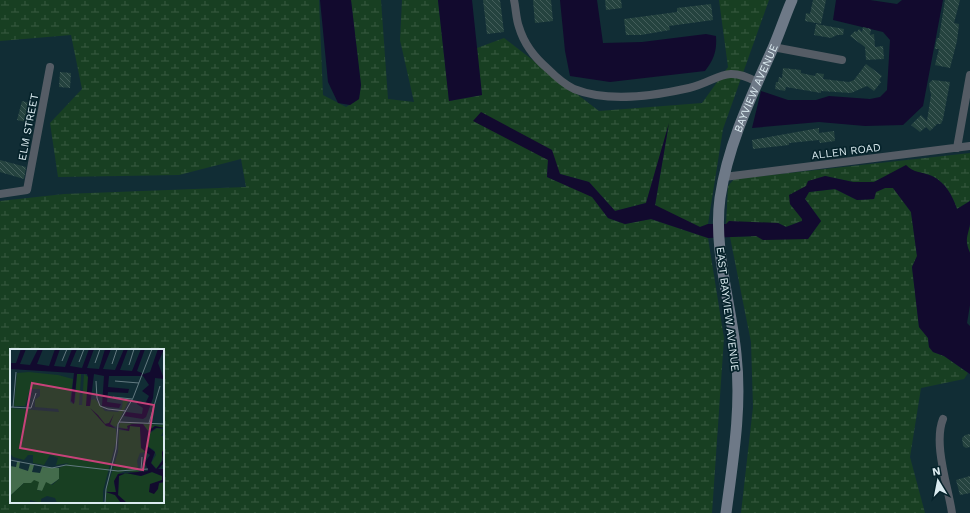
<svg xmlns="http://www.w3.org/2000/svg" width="970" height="513" viewBox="0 0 970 513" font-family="'Work Sans',sans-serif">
  <defs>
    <pattern id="wetland-marsh" width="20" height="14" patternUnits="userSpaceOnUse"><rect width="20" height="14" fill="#183f22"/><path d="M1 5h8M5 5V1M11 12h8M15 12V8" fill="none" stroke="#395b42"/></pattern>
    <pattern id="building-back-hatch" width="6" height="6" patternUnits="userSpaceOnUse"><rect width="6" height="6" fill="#25433f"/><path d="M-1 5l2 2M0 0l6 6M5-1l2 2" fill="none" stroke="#445e5b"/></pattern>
  </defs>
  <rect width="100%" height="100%" fill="#112d35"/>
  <path fill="url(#wetland-marsh)" fill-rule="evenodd" d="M0 0H319L323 95 346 107 359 99 361 85 351 0H381L388 99 414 102 400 40 402 0H438L449 101 482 95 477 48 504 38 599 111 702 103 728 67 719 0H769L723 129 708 224 700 227 655 206 668 128 646 203 615 211 589 182 560 174 548 160 547 177 593 197 608 218 625 224 651 219 708 238 724 338 712 513H0V201L64 194 246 187 241 159 179 175 58 177 50 123 82 89 71 35 0 41ZM11 350H163V502H11Z
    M970 153V201L957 209C952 195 946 183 932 176 923 172 913 173 906 166L874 182H853L825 176 806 186 790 204 803 219 802 221 786 227 778 223 726 224 728 186 734 179Z
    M885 188H893L911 212 917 256 912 267 919 327 928 338 929 347 933 352 944 356 968 373 964 379 921 388 910 457 925 513H741L753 407 751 342 730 237 756 236 808 239 821 221 805 199 809 192 835 189 857 200 874 199 876 192Z
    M970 226V253C966 244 965 235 970 226Z"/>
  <path fill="#120a2e" d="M320 0H351L361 85 359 99 350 105 338 103 328 82Z
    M438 0H472L482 95 449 101Z
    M560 0H597L603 43 642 42 706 34 716 36C717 51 714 59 705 71L610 82 570 76 565 51Z
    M836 0H870L897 4 902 0H943L923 106 903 125 865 126 819 122 752 128 761 91 788 100H816L829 96 870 99 880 97 887 90 890 40 883 32 833 20Z
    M481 112 552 150 560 174 589 182 615 211 646 203 669 123 655 205 700 227 708 224H726L729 221 778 223 786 227 802 221V219L790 204 789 195 806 186 808 181 825 176 853 182H874L906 165C913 173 923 172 932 176 946 183 952 195 957 209L970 201C970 209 970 217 970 224 968 236 964 240 970 253V305L967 323 970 326V374L944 356 933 352 929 347 928 338 919 327 912 267 917 256 911 212 893 188H885L876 192 874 199 857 200 835 189 809 192 805 199 821 221 808 239 763 240 756 236 708 238 651 219 625 224 608 218 592 197 547 177 548 160 473 121Z"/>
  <path fill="url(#building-back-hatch)" d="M483 0H500L504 32 487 34Z
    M533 0H551L553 21 535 23Z
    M605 0H621L622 8 606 10Z
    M813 0H826L821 24 805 21 806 13 810 14Z
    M945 0H960L954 23 959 24 957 41 950 68 935 65 939 49H935L937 38H939Z
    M711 4 713 20 669 26 670 30 641 35H626L624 19 677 12V8Z
    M816 24 844 29 843 35H837L831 38 814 35Z
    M863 27 871 29 870 35 874 34 875 47 883 46 884 59 866 60 865 47 850 36 855 31 857 32 859 29 862 32Z
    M866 64 882 76 879 80 881 82 874 91 867 86 851 93 821 91V93L786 87 785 91 775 89 776 82H778L779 77 782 78 783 68 801 70V73L815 76 816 73 824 74 823 79 849 82 854 80Z
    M60 72 71 73 70 88 59 87Z
    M933 80 950 82 943 119 941 124H937L930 131 926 127 920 132 911 125 921 115 927 121 931 95 929 85 930 82Z
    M22 101 35 104 31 123 17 120Z
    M819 128V133L834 131 835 141 820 143 819 140 789 143V145L753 149 752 140Z
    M0 160 26 167 24 179 0 172Z
    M970 434V447L966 448 963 446 962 438 965 435Z
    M970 476V493L960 495 956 480Z"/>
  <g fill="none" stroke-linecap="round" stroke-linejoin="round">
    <path stroke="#555c65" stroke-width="8" d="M514 0C516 9 516 19 519 27 524 44 535 58 548 69 556 77 564 84 574 89 609 103 654 96 689 88 719 81 724 64 757 82
      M773 47 842 60
      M957 148 970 75
      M724 177 970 146
      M0 194 27 190 50 67
      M943 419C933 444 948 486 952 513"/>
    <path stroke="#6e7987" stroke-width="11" id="s1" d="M726 513C733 460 742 407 736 354 731 304 713 248 720 198 728 144 751 97 773 48 780 32 785 16 792 0"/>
  </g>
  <g text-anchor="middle" stroke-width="3.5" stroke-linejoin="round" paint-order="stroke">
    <g font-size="11" fill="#dbebf0" stroke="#06232b">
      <text dy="4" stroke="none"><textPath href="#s1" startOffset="433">BAYVIEW AVENUE</textPath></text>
      <text transform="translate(28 127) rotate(-79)" y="4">ELM STREET</text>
      <text transform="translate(846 151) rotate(-7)" y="4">ALLEN ROAD</text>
      <text transform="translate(728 309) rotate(83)" y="4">EAST BAYVIEW AVENUE</text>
    </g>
  </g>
  <g transform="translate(10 349)">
    <rect width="154" height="154" fill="#112d35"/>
    <path d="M7 113H10L9 119 18 122 20 115 24 116 22 123 30 124 32 118 49 119V130L32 142 27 141 21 134H14L0 147V117L6 118Z" fill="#446c4c"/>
    <path d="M19 23 48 26 63 30 60 53 63 55 65 53 67 24 71 25V28L69 56H72L74 25 78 28 80 57 81 51 85 50 95 62 108 63 112 59 113 50 119 51 106 78 100 75 102 70 99 74 95 75 87 67 96 76 106 80V93L93 142V154H47L45 149 37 147 31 150V154L20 151V154H0V147L14 134H21L24 131 29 133 27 141 32 142 36 133 42 136 49 130V119L59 114 46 116 48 109 40 106 34 116 23 114V106H18L14 111 3 108 0 104V59L49 63 48 60 25 58V51L30 47V40H20L15 57H4L7 24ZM110 74 154 76V79L145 77 138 82 133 76 122 75 116 80 109 78ZM120 77 130 78 133 100 136 103 130 104 127 112 129 124 115 122 108 125 104 134 106 143H99L96 142 108 103 109 81 119 82ZM147 79 154 81 151 87H154V110L153 108 147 120 141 114 146 106 144 101 137 97 139 85ZM142 123 152 127V131L140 136 144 143 150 134 154 133V154H117L108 146 109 127 116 124 131 127ZM96 143 105 146 111 154H96Z" fill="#183f22"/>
    <path d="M0 0V14H6L11 0H16L10 15 20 16 28 0H33L27 15 39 17 45 0H50L44 17 55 18 62 0H67L60 17 72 19 79 0H84L77 19 89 20 95 0H101L93 20 105 21 114 0H118L110 21 122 22 131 0H135L127 22 134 25 140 23 148 0H154L148 14 154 30 145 29 143 49 136 68 133 70 114 67 116 63 132 65 133 59 127 55 128 52 135 55 139 47 132 42 139 36 133 27H99L98 38 119 40 118 44 98 43 97 53 111 55 109 59 92 57 94 27 84 25 80 57H76L78 28 77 25H67L64 55 61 52 64 24 0 20ZM80 59 88 66 95 75 99 74 104 65 100 75 105 79 118 80 117 77 122 75H133L138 82 145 77 154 79H146L139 84 137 97 145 103 141 114 146 120 153 111 152 106V103L154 100V114L148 120H154V133L149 134 148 140 144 145 139 143 140 135 152 131V127L142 123 131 127 116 124 109 127 108 146 117 154H111L105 146 96 143H106L104 132 108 125 138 122 135 113 140 106 131 99 130 78 120 77 119 82 96 77Z" fill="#120a2e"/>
    <path fill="none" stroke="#627980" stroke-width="1" d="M52 12 57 0M69 13 74 0M85 14 90 0M102 15 107 0M119 16 124 0M86 32 87 49 90 57 98 60 116 62M105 32 129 34M103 48 122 50M0 58 21 59 26 44M3 58 6 23M109 73 154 75M139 74 150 37M0 111 42 119 56 116 108 122 138 120M131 121 132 108M95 154 96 140 106 100 108 75 123 49 142 0"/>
    <path fill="#c74279" fill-opacity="0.15" stroke="#c74279" stroke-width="2" d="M22 34 144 56 133 121 10 99Z"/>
    <rect width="154" height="154" fill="none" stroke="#dbebf0" stroke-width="2"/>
  </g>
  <g transform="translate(938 481) rotate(350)" stroke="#06232b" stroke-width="3" paint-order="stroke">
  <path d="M0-3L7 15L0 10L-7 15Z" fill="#dbebf0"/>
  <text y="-6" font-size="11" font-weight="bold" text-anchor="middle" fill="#dbebf0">N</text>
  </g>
</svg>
